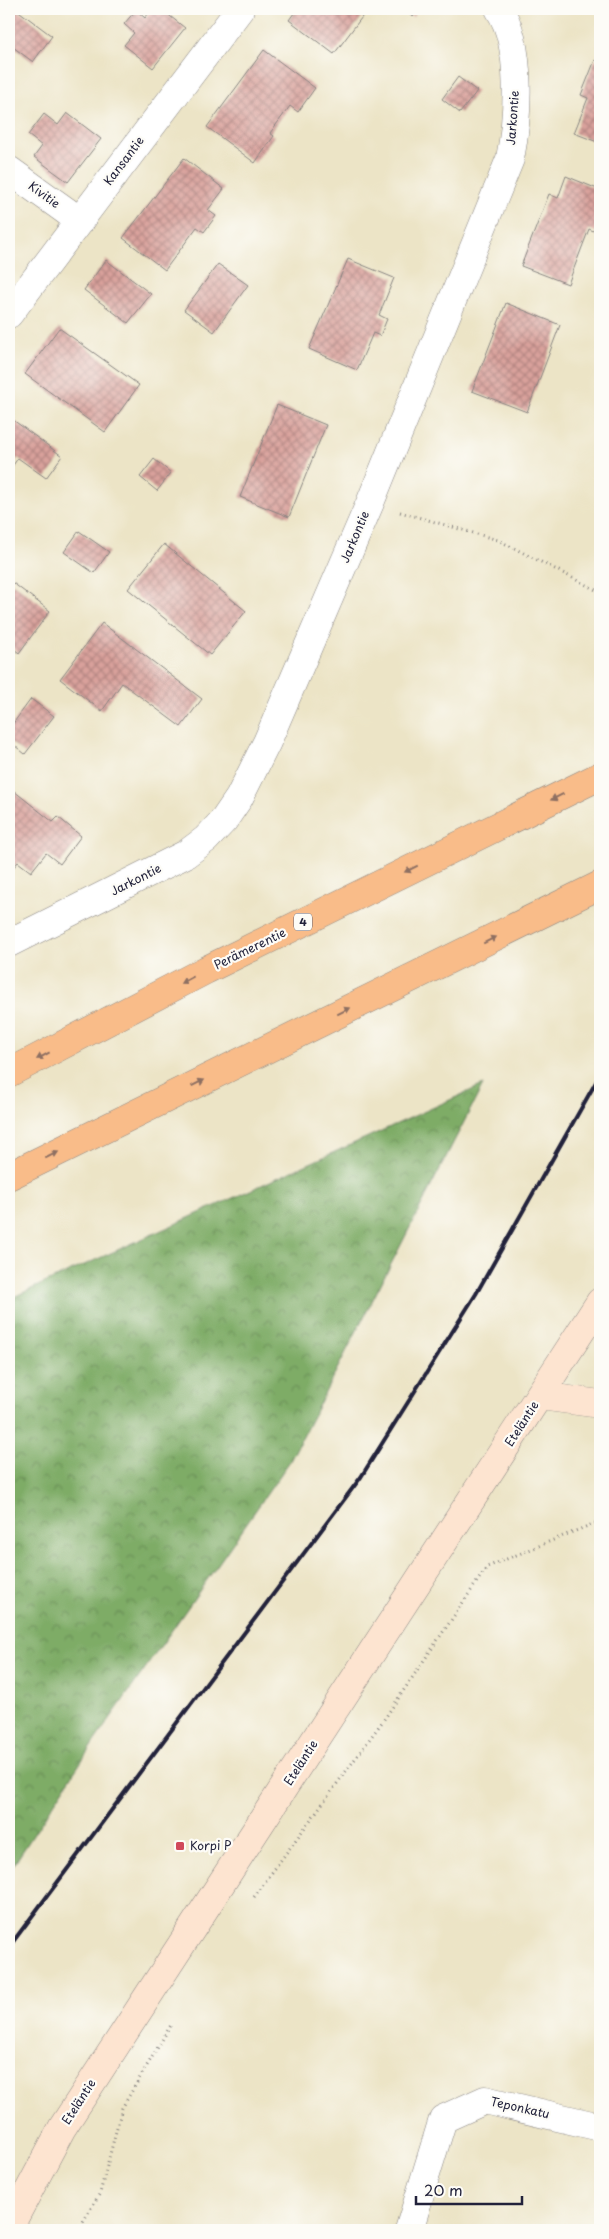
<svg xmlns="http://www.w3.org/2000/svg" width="609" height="2239" viewBox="0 0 609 2239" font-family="'Playpen Sans',sans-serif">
  <defs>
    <pattern id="forest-crowns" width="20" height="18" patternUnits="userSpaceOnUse" patternTransform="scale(1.25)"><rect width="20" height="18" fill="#7eac66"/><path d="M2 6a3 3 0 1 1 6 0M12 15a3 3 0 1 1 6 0" fill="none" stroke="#678c55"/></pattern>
    <pattern id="building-cross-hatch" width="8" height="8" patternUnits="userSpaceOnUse" patternTransform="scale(1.25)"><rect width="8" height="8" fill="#d9a19b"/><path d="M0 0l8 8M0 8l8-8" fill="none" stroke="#b08380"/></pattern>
  </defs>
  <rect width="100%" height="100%" fill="#fdfcf7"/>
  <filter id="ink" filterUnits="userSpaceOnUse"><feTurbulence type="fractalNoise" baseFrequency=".02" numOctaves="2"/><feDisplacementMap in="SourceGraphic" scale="10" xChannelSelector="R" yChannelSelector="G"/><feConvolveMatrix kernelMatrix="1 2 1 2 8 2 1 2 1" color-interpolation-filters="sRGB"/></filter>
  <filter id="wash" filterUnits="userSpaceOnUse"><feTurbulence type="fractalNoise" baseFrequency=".0096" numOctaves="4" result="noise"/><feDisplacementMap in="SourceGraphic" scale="20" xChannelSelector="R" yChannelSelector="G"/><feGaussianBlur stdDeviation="1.12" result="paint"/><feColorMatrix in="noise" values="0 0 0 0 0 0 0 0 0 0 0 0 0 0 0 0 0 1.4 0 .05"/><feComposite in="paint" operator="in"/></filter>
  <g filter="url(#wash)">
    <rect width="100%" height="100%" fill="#ece4c6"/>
    <path fill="url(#forest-crowns)" stroke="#506750" d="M483 1085 290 1461 96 1739 9 1872V1299Z"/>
    <g id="blocks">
      <path fill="url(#building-cross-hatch)" d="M9 9H16L52 36 33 62 9 44Z
        M152 9H161L185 28 153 68 124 45 134 33 124 24 136 10 145 18Z
        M297 9H368L334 54 289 20Z
        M401 9H419L413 17Z
        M264 50 315 88 298 112 290 106 270 133 274 136 255 163 207 127Z
        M595 60 600 62V143L574 133 588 98 581 95Z
        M458 77 477 91 460 113 442 99Z
        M67 113 101 139 68 182 34 157 42 146 28 135 44 114 58 125Z
        M184 158 224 189 208 210 216 216 204 232 197 227 165 270 123 238Z
        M566 176 600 190V234L589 229 568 284 521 266 549 194 558 198Z
        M348 259 394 278 379 315 387 319 380 336 373 333 357 370 309 349Z
        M106 260 151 294 128 323 84 290Z
        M218 264 248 285 214 332 184 310Z
        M506 303 560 325 527 412 472 391Z
        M59 328 139 385 105 432 25 374Z
        M277 405 326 425 289 517 240 497Z
        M9 417 62 456 46 478 18 458 9 471Z
        M154 459 171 473 157 491 140 477Z
        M79 531 109 552 94 573 64 552Z
        M164 544 246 611 210 655 128 589Z
        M13 583 50 611 19 653 9 645V589Z
        M102 623 202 699 181 727 122 683 102 711 60 679Z
        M31 699 54 716 25 754 9 741V729Z
        M9 787 53 822 58 817 81 836 60 864 46 853 31 872 18 862 13 868 9 865Z"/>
    </g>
  </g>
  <g filter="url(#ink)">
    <use href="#blocks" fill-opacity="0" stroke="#878380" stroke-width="1"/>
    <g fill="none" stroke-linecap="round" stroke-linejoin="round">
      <g stroke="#878380" stroke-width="29">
        <path id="street" d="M9 170 80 221
          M9 314 240 9
          M9 943 186 854 206 839 224 820 239 798 267 742 370 503 510 159C518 118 523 45 499 9
          M409 2230 443 2119 485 2100 600 2127"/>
      </g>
      <g stroke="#878380" stroke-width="29">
        <path id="secondary" d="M540 1396 600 1404
          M9 2228 62 2128 600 1302"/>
      </g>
      <g stroke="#878380" stroke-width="29">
        <path id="highway" d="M9 1073 206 970 600 776
          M9 1176 600 885"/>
      </g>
      <path stroke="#878380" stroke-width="3" stroke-dasharray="1 4" stroke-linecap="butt" d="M400 512 498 540 600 592
        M254 1897 385 1718 487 1567 600 1521
        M78 2230 100 2193 122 2108 171 2025"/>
      <use href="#street" stroke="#fff" stroke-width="28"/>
      <use href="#secondary" stroke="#fde4d0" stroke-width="28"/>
      <use href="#highway" stroke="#f9bc89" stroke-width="28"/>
      <path stroke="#22223b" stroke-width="4" d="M9 1947 361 1477 476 1294 600 1075"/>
    </g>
    <defs><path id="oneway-solid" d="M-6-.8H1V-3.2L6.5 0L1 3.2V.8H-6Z" transform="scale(1.25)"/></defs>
    <g fill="#8e6f62">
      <use href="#oneway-solid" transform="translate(557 797) rotate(154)"/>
      <use href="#oneway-solid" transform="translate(411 869) rotate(154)"/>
      <use href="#oneway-solid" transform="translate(490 940) rotate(-26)"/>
      <use href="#oneway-solid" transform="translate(187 980) rotate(152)"/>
      <use href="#oneway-solid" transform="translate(344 1011) rotate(-26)"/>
      <use href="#oneway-solid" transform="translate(43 1056) rotate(152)"/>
      <use href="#oneway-solid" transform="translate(198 1083) rotate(-26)"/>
      <use href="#oneway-solid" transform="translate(52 1155) rotate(-26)"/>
    </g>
  </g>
  <rect fill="#d1495b" stroke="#fdfcf7" stroke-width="2" x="175" y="1841" width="10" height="10" rx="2.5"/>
  <g text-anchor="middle" stroke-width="4.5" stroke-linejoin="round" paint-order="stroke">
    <rect fill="#fdfcf7" stroke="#646373" stroke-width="1" x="294" y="913.5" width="18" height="17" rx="4"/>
    <g font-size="11" font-weight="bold" fill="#22223b">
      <text x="303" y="926">4</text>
    </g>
    <g font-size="12" fill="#22223b" stroke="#fdfcf7">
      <text transform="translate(513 118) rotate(-86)" y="4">Jarkontie</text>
      <text transform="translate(124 161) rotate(-53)" y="4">Kansantie</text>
      <text transform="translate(44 195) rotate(36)" y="4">Kivitie</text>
      <text transform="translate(355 537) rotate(-67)" y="4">Jarkontie</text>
      <text transform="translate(136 880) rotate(-27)" y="4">Jarkontie</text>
      <text transform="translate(250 949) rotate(-26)" y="4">Perämerentie</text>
      <text transform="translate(522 1424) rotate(-57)" y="4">Eteläntie</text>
      <text transform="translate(301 1763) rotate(-57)" y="4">Eteläntie</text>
      <text transform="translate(79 2102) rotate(-57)" y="4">Eteläntie</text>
      <text transform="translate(520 2108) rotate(13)" y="4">Teponkatu</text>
    </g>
    <g font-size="12" fill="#22223b" stroke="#fdfcf7" text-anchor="start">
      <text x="190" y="1850">Korpi P</text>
    </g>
  </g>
  <rect width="609" height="2239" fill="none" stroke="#fdfcf7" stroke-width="30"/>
  <path d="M416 2196v8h106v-8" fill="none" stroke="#22223b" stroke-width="2.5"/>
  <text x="424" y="2196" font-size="15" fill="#22223b" stroke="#fdfcf7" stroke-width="4" paint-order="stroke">20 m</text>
</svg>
